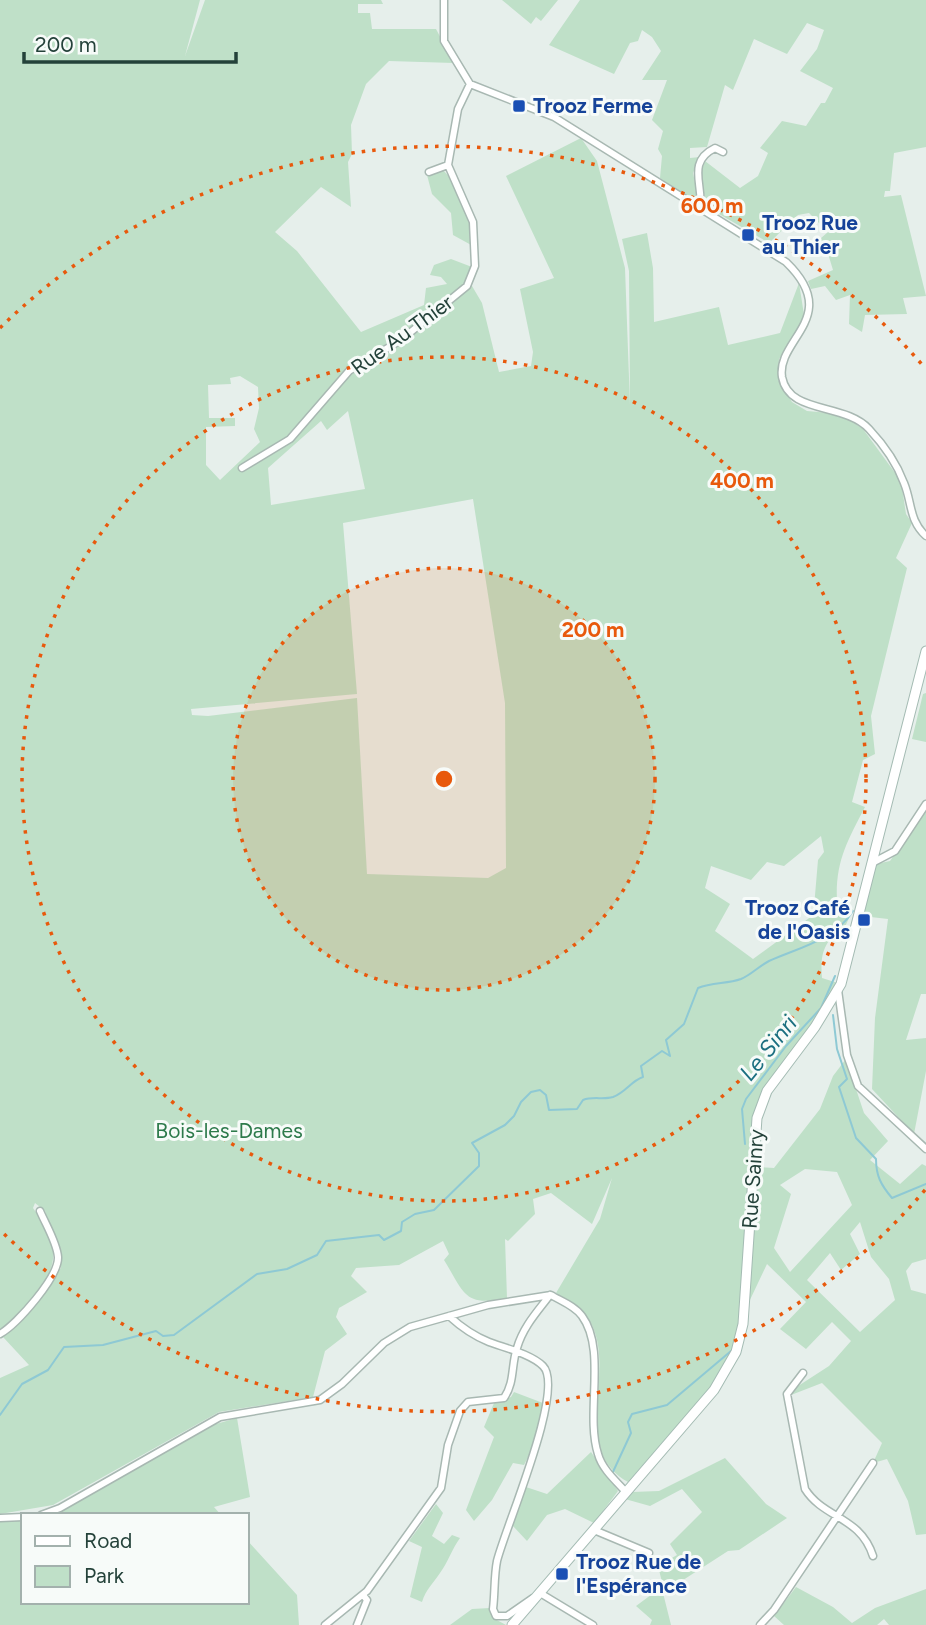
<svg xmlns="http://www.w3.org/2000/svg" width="926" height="1625" viewBox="0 0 926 1625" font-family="Figtree,sans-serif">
  <rect width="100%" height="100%" fill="#e6efeb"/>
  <path fill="#bfe0c8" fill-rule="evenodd" d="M0 0H200L185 56 205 0H381L383 4H358V13H370L372 29H436L454 63 389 61 366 84 351 125 352 154 348 162 351 207 321 187 275 232 297 251 361 332 424 305 426 288 447 284 441 277 430 275 434 265 451 259 472 267V286L482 303 499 372 531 366 533 352 520 289 554 278 506 176 581 138 597 161 625 268 630 405 629 271 622 239 647 233 653 268 654 322 719 307 728 345 780 333 799 283 805 321 779 359 778 380 792 402 807 411 841 414 863 429 901 481 906 514 912 523 896 558 907 568 871 716 875 754 863 760 852 802 865 807C847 842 835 862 837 902L814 907 818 860 824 852 821 836 784 866 767 862 751 880 711 866 705 888 730 904 715 931 753 959 816 913 853 909 844 929C823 940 820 956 822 978L841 984 767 1091 757 1118 745 1296 733 1353 712 1386 628 1482C569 1448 616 1377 592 1325 585 1310 569 1302 556 1293L600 1219 612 1178 592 1224 551 1193 533 1199 535 1214 508 1241 505 1239 507 1298C464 1307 465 1294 444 1260L449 1254 443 1241 399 1265 356 1268 351 1276 367 1292 339 1308 336 1317 347 1334 325 1351 313 1397 219 1412 53 1505 0 1514V1378L29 1365 3 1337 61 1268 45 1211 35 1203 33 1208C75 1264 44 1281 9 1326L0 1331ZM240 376 258 387 259 408 254 429 260 442 220 480 206 465V427L235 426V418H209L208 385 231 384 230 378ZM348 411 365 489 271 505 268 468 321 421 327 430ZM473 499 505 703 506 868 488 878 367 874 357 698 208 716 192 715 191 709 357 694 343 523Z
    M502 0H558L541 21 536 17 531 24Z
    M580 0H926V147L894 153 890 191H885L884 197 901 195 926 296 903 298 907 314 865 315 862 332 849 324 850 295 836 300 825 286 811 289 808 281 833 270 826 247 814 249 813 245 828 232 809 213 798 215 769 243 707 207 700 175 705 161 740 188 758 176 768 153 760 148 782 121 806 126 821 103H825L833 88 800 71 817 49 824 30 807 23 787 54 754 39 733 90 725 85 707 147 690 148V158L700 157 693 173 698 197 691 200 660 178 662 156 658 149 663 131 652 120 667 80H642L661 51 652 37 642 30 638 41 630 43 614 74 549 45Z
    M443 170C469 198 472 208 473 246L453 235 451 213 432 194 427 175Z
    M926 693V742L912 739 923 694Z
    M926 809V994H921L906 1040 926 1038V1071L914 1134 872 1089 875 1018 888 919 862 916 876 864 890 861Z
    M846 1059 864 1113 888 1141 870 1160 900 1184 922 1164 926 1166V1259L912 1263 906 1271 911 1290 926 1294V1534L916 1535 908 1501 887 1459 873 1463 882 1443 822 1383 791 1395 795 1388 829 1366 851 1341 832 1322 806 1349 780 1329 806 1302 767 1264 749 1302 758 1167 774 1168 820 1109 833 1076ZM805 1169 837 1172 852 1205 790 1272 774 1248 791 1194 780 1185ZM860 1222 871 1257 889 1279 895 1300 860 1332 807 1280 830 1253 841 1270 860 1254 850 1234Z
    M514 1392 543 1403 533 1447 524 1465 513 1463 492 1500 474 1521 466 1510 494 1437 484 1427 494 1403 511 1397Z
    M237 1418 250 1497 214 1507 221 1515H51L209 1426Z
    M591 1452 618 1491 594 1523 565 1509 547 1515 527 1541 512 1525 526 1487 547 1494Z
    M725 1458 766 1504 787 1518 739 1550 728 1551 663 1593 671 1625H650L652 1620 636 1606 663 1586 658 1566 677 1555 670 1544 702 1512 682 1489 650 1506 625 1499 632 1492 659 1491Z
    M436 1504 443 1513 432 1536 444 1544 452 1535 460 1538C452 1549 448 1562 440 1573 433 1584 426 1589 422 1602L410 1597 422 1547 409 1541Z
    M23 1520V1602H247V1540L297 1595 299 1625H0V1521Z
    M796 1587 833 1607 852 1623 875 1608 926 1589V1625H889L884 1619 877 1625H784L774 1616Z
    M490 1608 495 1619 506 1625H450L472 1609Z"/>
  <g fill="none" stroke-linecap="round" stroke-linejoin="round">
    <path stroke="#8ec9d4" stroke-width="2" d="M833 1015 837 1049 847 1079 839 1087 856 1138 876 1159C876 1176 881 1185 892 1198L926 1184
      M745 1144 742 1109 746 1099 786 1046 821 1008 835 976
      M0 1415 22 1384 48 1370 64 1347 103 1345 156 1331 163 1336 174 1335 257 1274 287 1269 317 1255 326 1241 379 1235 384 1240 401 1231 402 1222 415 1214 434 1210 479 1166V1153L472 1143 505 1125 514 1116 521 1102 531 1092 540 1090 546 1095 549 1110 577 1109 583 1100C593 1096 603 1100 613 1097 626 1092 631 1081 643 1077L641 1066 662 1051 670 1056 666 1040 684 1024 698 988C712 982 727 984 741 979 751 975 759 966 769 961 798 948 835 940 853 911
      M612 1474 631 1433 628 1422 632 1414 667 1405 731 1351"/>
    <g stroke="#a8b8b2" stroke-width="9">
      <path id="street" d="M444 0V41L470 84 554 117 786 262C843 317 776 339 782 377 789 415 844 402 869 429 883 444 897 464 904 483 912 502 909 521 926 536
        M429 172 448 165
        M700 208C704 186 686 162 715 148L723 152
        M242 468 290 439 349 371 401 340 467 286 475 266 473 222 448 165 458 109 470 84
        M874 862 895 851 926 804
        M838 990 847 1055 858 1086 926 1149
        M449 1316C461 1327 474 1336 489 1342 505 1348 531 1354 543 1366 566 1389 505 1528 497 1561 494 1576 495 1593 493 1609L496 1616H507L533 1598
        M0 1334C17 1324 59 1277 58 1257 57 1243 46 1225 40 1211
        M803 1373 787 1394 805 1489C824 1519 860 1516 873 1556
        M41 1515 60 1508 220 1417 320 1400 342 1384 384 1343 410 1327 488 1305 551 1295C561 1301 575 1306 582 1316 607 1350 585 1414 598 1454 602 1469 616 1481 626 1492
        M0 1518 23 1517
        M594 1530 649 1553
        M540 1593 593 1625
        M325 1625 367 1591 441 1488 448 1445 460 1411 468 1402 504 1398C515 1382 511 1365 517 1348 523 1327 537 1312 550 1295
        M357 1625 367 1600 363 1595
        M760 1625 774 1610 873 1463"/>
    </g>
    <g stroke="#a4bbb3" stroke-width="11">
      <path id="secondary" d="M512 1625 714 1390 736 1352 743 1324 757 1118 767 1091 815 1027 841 984 926 651"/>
    </g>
    <use href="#street" stroke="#fff" stroke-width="6"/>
    <use href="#secondary" stroke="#fff" stroke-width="9"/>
  </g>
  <circle cx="444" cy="779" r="211" fill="#e8590c" fill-opacity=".12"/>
  <g fill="none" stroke="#e8590c" stroke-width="3.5" stroke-dasharray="3.5 7">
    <circle cx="444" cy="779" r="211"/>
    <circle cx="444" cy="779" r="422"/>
    <path d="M925 1190A633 633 0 0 1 0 1230M0 328A633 633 0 0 1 925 368"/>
  </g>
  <g fill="#1a4fb4" stroke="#f7fbf9" stroke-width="2.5">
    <rect x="512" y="99" width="14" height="14" rx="3.5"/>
    <rect x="741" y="228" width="14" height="14" rx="3.5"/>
    <rect x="857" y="913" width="14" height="14" rx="3.5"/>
    <rect x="555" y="1567" width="14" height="14" rx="3.5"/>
  </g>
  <g text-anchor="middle" stroke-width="6" stroke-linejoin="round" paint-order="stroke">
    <g font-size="21" font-weight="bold" fill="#164399" stroke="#f7fbf9" text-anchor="start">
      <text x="533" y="113">Trooz Ferme</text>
      <text x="762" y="230">Trooz Rue<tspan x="762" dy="24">au Thier</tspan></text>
      <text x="850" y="915" text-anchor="end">Trooz Café<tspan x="850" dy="24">de l'Oasis</tspan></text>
      <text x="576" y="1569">Trooz Rue de<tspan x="576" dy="24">l'Espérance</tspan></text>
    </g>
    <g font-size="21" fill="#24423a" stroke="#f7fbf9">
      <text transform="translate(402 335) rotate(-36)" y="7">Rue Au Thier</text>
      <text transform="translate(753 1179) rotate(-86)" y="7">Rue Sainry</text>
    </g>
    <g font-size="21" fill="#2d7a4b" stroke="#f7fbf9">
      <text x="229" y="1138">Bois-les-Dames</text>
    </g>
    <g font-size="23" font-style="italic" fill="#1c6f80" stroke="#f7fbf9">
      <text transform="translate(768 1048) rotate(-51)" y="8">Le Sinri</text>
    </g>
  </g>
  <circle cx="444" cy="779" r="10" fill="#e8590c" stroke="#f7fbf9" stroke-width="3.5"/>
  <g font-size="21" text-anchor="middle" font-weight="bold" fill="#e8590c" stroke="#f7fbf9" stroke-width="6" stroke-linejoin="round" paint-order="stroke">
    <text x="712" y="213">600 m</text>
    <text x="742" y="488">400 m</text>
    <text x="593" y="637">200 m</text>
  </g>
  <rect x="21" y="1513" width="228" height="91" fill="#f7fbf9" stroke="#a3b1ad" stroke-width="2"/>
  <rect x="35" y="1536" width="35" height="10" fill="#ffffff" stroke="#a3b1ad" stroke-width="2"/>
  <text x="84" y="1548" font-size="21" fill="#24423a">Road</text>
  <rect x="35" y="1566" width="35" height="21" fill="#bfe0c8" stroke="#a3b1ad" stroke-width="2"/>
  <text x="84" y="1583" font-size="21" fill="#24423a">Park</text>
  <path d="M24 52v10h212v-10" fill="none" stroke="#24423a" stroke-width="3.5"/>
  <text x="35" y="52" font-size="21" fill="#24423a" stroke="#f7fbf9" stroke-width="5" paint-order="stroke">200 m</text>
</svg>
